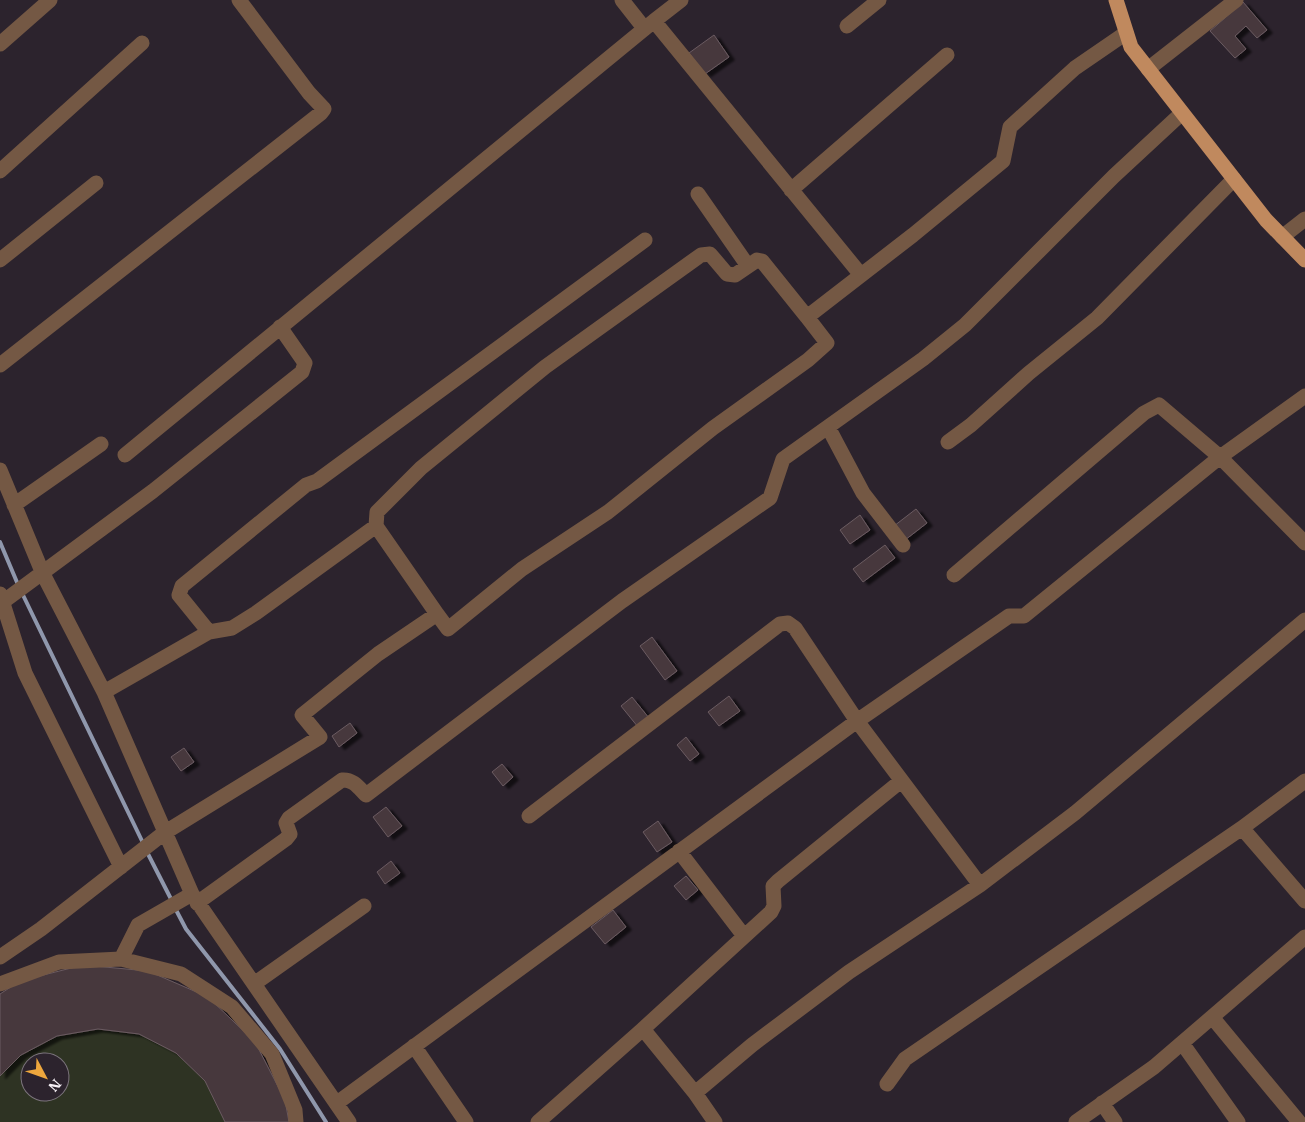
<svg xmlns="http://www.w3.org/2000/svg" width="1305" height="1122" viewBox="0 0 1305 1122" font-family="'IBM Plex Serif',serif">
  <defs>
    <filter id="shadow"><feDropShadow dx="5.5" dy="3" stdDeviation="1" flood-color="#0009"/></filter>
  </defs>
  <rect width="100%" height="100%" fill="#2c232d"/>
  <path fill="#2e3323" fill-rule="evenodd" d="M83 965 148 971 208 997 255 1042 285 1100 289 1122H0V994ZM30 1062H60V1092H30Z"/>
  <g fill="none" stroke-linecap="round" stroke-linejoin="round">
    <path stroke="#8f97ac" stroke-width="4" d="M0 542 19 587
      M22 593 144 845
      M147 852 172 901
      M175 908 186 929 280 1049 326 1122"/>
  </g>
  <path fill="#47383e" stroke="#6b5b61" filter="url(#shadow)" d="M1243 2 1267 30 1257 38 1246 26 1235 36 1246 49 1235 58 1210 31Z
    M714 35 729 57 705 74 689 53Z
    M916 509 927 523 905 540 894 526Z
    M860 515 870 530 850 544 840 530Z
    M885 545 895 558 863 582 853 569Z
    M652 637 677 671 665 680 640 646Z
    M729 696 740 711 719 726 708 712Z
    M632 697 649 718 638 727 621 706Z
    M350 723 357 733 339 747 332 736Z
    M686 737 699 754 690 761 677 745Z
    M184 748 194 762 181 771 171 757Z
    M502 764 513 777 503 786 492 772Z
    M386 807 402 826 388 837 373 817Z
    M658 821 672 842 657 852 643 832Z
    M391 861 400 873 385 884 377 872Z
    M686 876 698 890 686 900 674 886Z
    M613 910 626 927 605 944 591 927Z
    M83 965 148 971 208 997 255 1042 285 1100 289 1122H225L205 1081 176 1053 139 1034 98 1029 57 1036 21 1055 0 1076V994L20 981Z"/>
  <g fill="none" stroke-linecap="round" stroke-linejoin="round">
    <path stroke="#745844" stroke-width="15" d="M622 0 644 28
      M654 21 681 0
      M847 26 879 0
      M0 44 50 0
      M1148 69 1236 0
      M0 171 142 43
      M791 190 947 55
      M698 194 748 266
      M1282 237 1305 219
      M0 260 96 183
      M0 365 321 113 324 109 309 93 239 0
      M828 427 863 493 903 545
      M948 442 971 425 1029 373 1097 318 1234 179
      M125 455 654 21 861 275
      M0 470 43 574 104 692 192 894 349 1122
      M14 505 101 444
      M376 526 377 512 421 468 545 367 701 255 710 254 727 274 735 275 757 260 762 261 807 317
      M954 575 1144 413 1159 405 1220 457 1305 543
      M0 594 25 673 121 867
      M0 604 153 491 302 372 305 363 280 327
      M209 632 179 595 182 586 306 485 317 481 645 240
      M104 692 209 632 232 628 256 613 376 526 437 614
      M1305 781 1242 828 1305 901
      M529 816 780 624 788 623 795 628 857 721 980 885
      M679 851 744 936
      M197 903 286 839 290 834 286 823 289 818 342 780C353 779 359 788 366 795L622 601 770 498 783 459 923 359 965 325 1114 176 1182 113
      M0 957 41 929 164 833 320 737 302 715 378 654 437 614 448 629 522 569 608 512 713 428 808 360 827 343 807 317 913 235 1003 161 1010 127 1075 68 1126 33
      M121 959 138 925 192 894
      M0 984 59 962 121 959 181 974 232 1007 272 1054 295 1110 296 1122
      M254 984 364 906
      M1212 1017 1299 1122
      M643 1029 771 912 774 906 773 886 778 881 901 781
      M1182 1043 1238 1122
      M414 1046 466 1122
      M887 1084 905 1059 1242 828
      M695 1093 715 1122
      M337 1103 857 721 1009 616H1024L1220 457 1305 396
      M1102 1103 1115 1122
      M538 1122 643 1029 695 1093 752 1045 849 972 980 885 1075 813 1305 620
      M1076 1122 1154 1067 1305 937"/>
    <path stroke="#c0895e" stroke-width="15" d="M1116 0 1131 47 1266 220 1305 260"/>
  </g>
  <g transform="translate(45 1077) rotate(131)"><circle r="24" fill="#2c232d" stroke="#7d757e"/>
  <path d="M0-4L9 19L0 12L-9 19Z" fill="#eea73d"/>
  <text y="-8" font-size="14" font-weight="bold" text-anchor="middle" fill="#f7f1f7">N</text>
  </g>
</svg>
